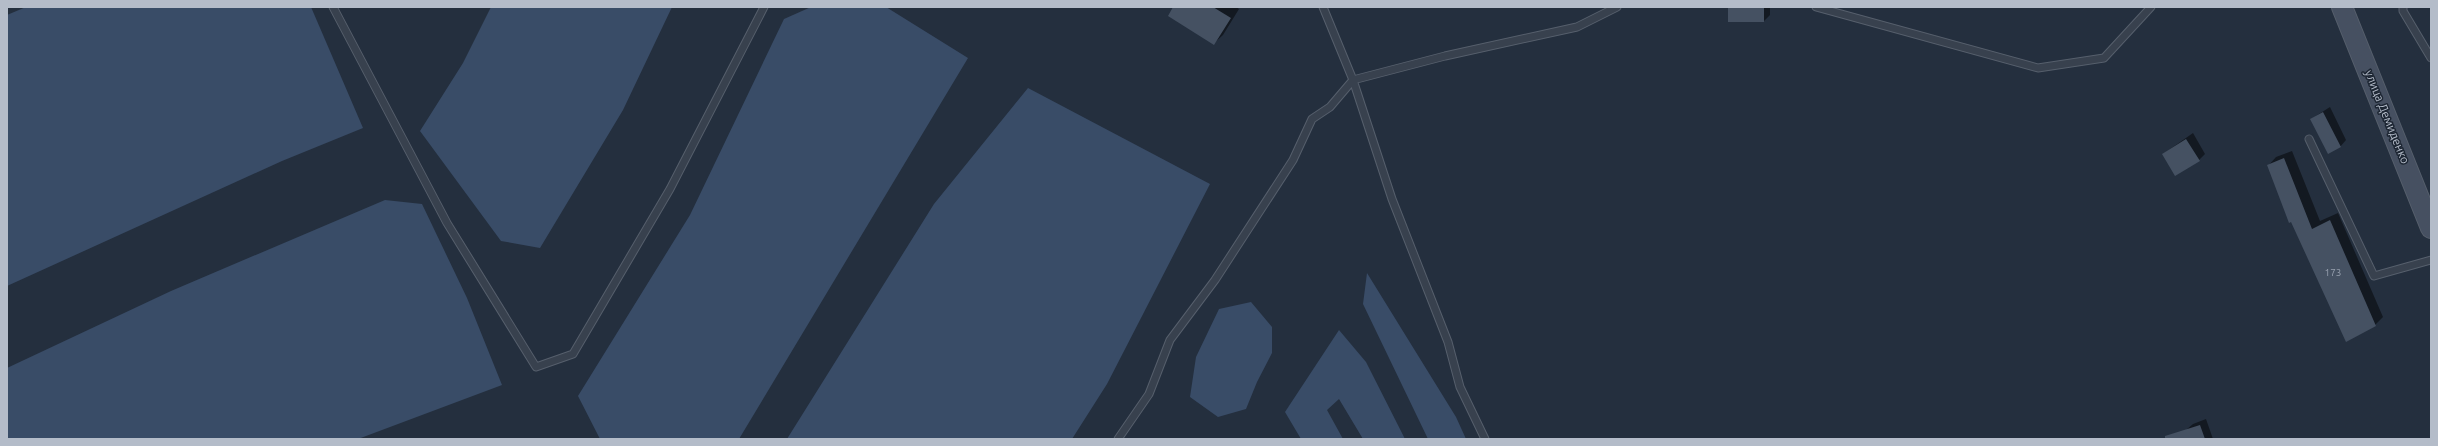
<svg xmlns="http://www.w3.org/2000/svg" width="2438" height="446" viewBox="0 0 2438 446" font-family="Ubuntu,sans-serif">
  <rect width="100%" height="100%" fill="#242f3e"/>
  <path fill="#394c67" d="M26 7H311L363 128 282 161 7 286V15Z
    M491 7H672L623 110 540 248 501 241 420 131 463 63Z
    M811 7H886L968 58 739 439H600L578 396 690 215 784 19Z
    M1028 88 1210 184 1107 384 1072 439H787L934 204Z
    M385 200 422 204 467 298 502 385 358 439H7V368L171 291Z
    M1367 273 1456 417 1466 439H1428L1363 304Z
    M1251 302 1272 327V353L1257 382 1246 409 1218 417 1190 397 1196 357 1219 309Z
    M1339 330 1366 362 1405 439H1363L1339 399 1327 410 1343 439H1301L1285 412Z"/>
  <path fill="#0007" d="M1174 7H1236L1239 9 1223 35 1213 44Z
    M1729 7H1770V15L1763 22Z
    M2330 107 2346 140 2340 147 2311 119Z
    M2193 133 2205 154 2199 160 2163 154Z
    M2292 151 2320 221 2338 213 2383 317 2375 325 2268 166 2276 157Z
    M2206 419 2213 439H2189L2186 430 2193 424Z"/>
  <path fill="#455162" d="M1173 7H1213L1231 18 1214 45 1168 16Z
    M1728 7H1764V22H1728Z
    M2323 112 2341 147 2328 154 2310 119Z
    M2186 139 2200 161 2175 176 2162 154Z
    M2284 158 2312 229 2330 220 2376 326 2346 342 2291 222 2289 223 2267 165Z
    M2200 425 2205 439H2165V436Z"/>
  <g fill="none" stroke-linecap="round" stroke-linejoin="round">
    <g stroke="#565f6c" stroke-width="9">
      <path id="lane" d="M333 7 447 223 536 367 573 354 670 189 764 7
        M1323 7 1353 80 1392 199 1448 342 1460 387 1485 439
        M1816 7 2038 68 2104 58 2151 7
        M2403 7V11L2431 58
        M2309 139 2374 276 2431 260
        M1118 439 1149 394 1170 340 1215 280 1293 160 1312 119 1330 107 1353 80 1445 56 1577 27 1617 7"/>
    </g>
    <g stroke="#565f6c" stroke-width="22">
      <path id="secondary" d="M2342 7 2431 228"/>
    </g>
    <use href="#lane" stroke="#38414e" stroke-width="7"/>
    <use href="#secondary" stroke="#465061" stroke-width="20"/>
  </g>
  <g text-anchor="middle" stroke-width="3" stroke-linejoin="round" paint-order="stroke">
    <g font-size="10" fill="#98a1af">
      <text x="2333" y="276">173</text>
    </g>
    <g font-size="12" fill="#b4bcc9" stroke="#1d2633">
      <text transform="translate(2387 117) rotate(68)" y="4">улица Демиденко</text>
    </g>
  </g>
  <rect width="2438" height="446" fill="none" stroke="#b4bcc9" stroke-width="16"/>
</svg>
